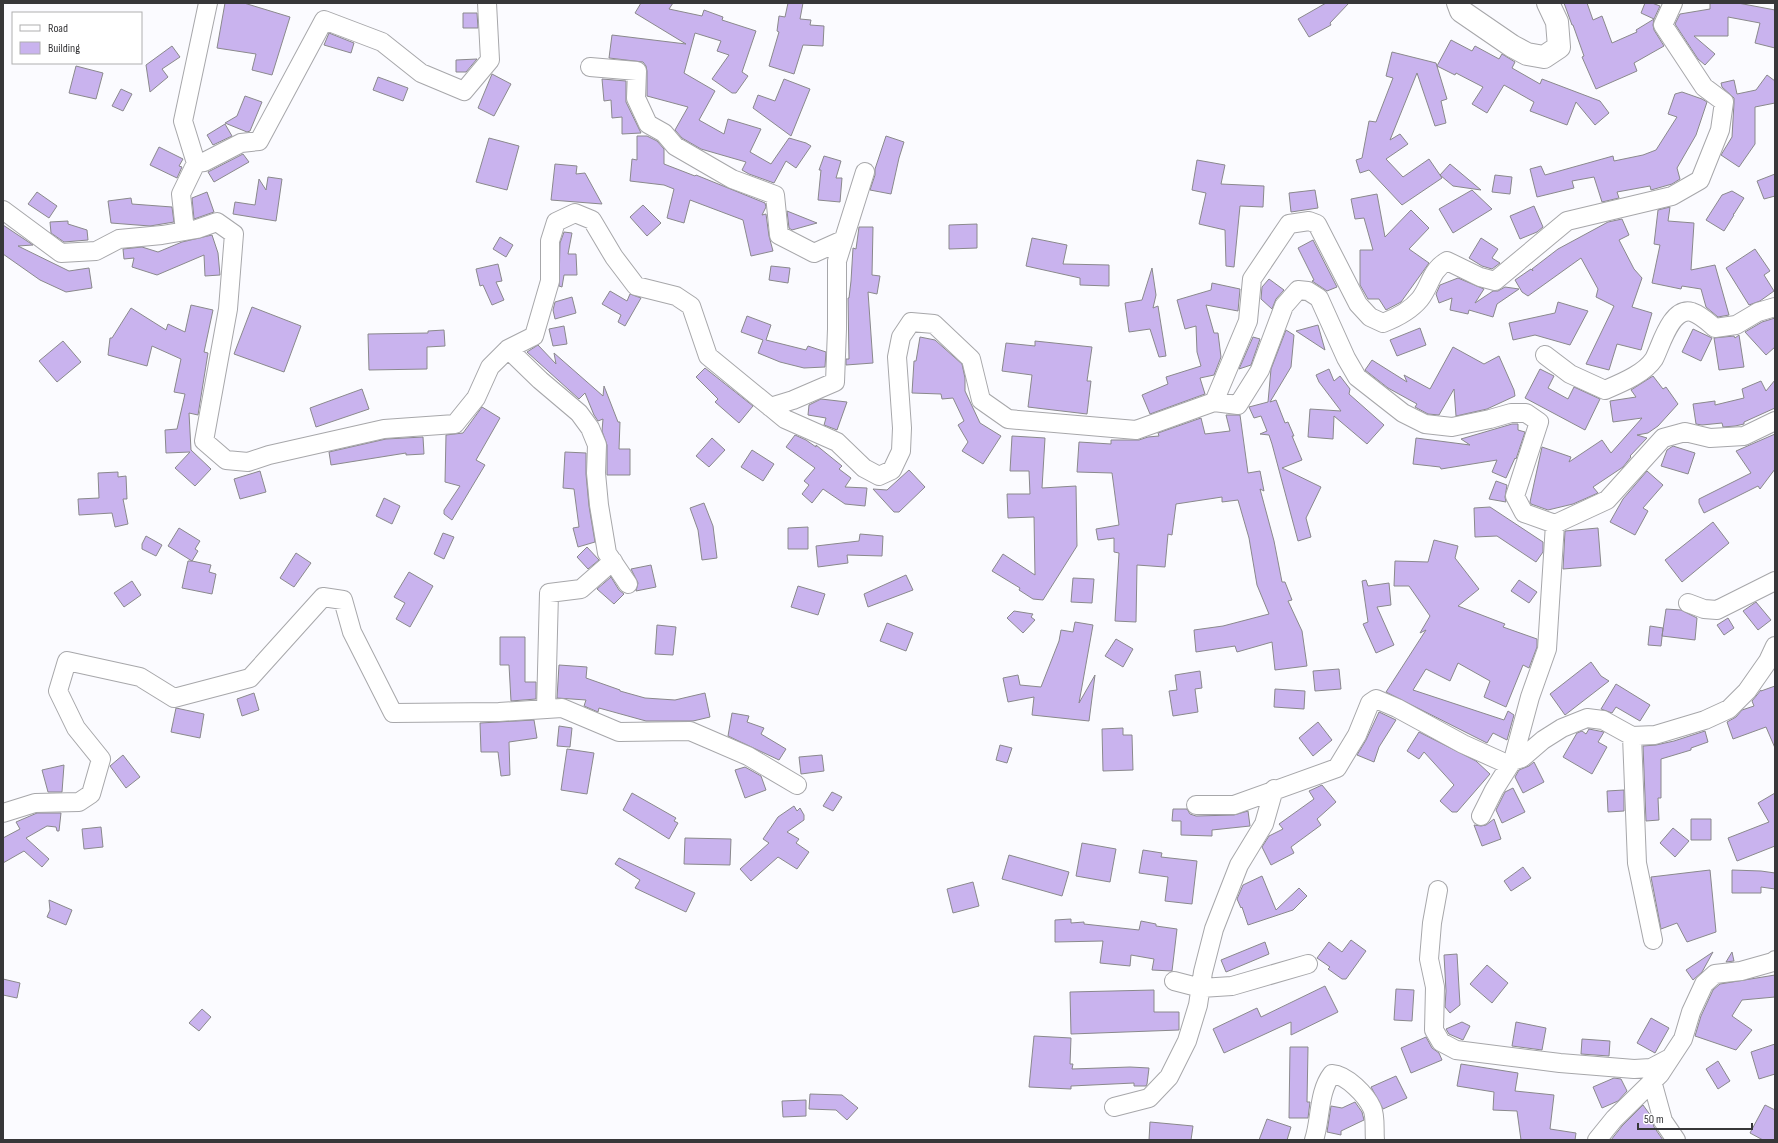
<svg xmlns="http://www.w3.org/2000/svg" width="1778" height="1143" viewBox="0 0 1778 1143" font-family="'Sofia Sans Condensed',sans-serif">
  <rect width="100%" height="100%" fill="#fbfbff"/>
  <path fill="#c9b3ee" stroke="#8a898c" d="M225 3H244L290 17 272 75 252 70 256 54 217 48Z
    M641 3H673L669 9 702 16 704 10 723 17 722 20 756 31 742 72 748 76 736 93H732L712 79 729 55 717 51 721 41 695 33 684 73 715 91 699 120 724 134 728 119 761 129 750 152 771 164 789 138 806 143 811 146 796 168 786 161 774 183 749 174 742 170 746 162 701 149 682 138 675 130 688 107 647 96V71L646 66 643 62 609 58 612 35 686 44 635 13Z
    M788 3H803L800 19 811 20 810 25 824 26 823 46 803 45 794 74 769 66 779 32 777 31 779 16 785 17Z
    M1326 3H1349L1330 23 1331 25 1309 37 1298 19Z
    M1564 3H1587L1593 20 1602 16 1612 43 1637 32 1636 30 1654 19 1653 25 1654 30 1664 46 1634 63 1637 71 1596 89 1582 57 1584 56 1573 25H1572Z
    M1645 3H1652L1660 6 1654 19 1641 13Z
    M1710 3H1738L1775 10V48L1755 43 1760 23 1728 17V36H1694L1715 54 1705 65 1698 59 1675 24 1680 14 1710 9Z
    M463 13H477L478 28H463Z
    M329 33 354 43 351 53 324 45Z
    M1451 40 1472 51 1475 46 1499 59 1502 54 1515 62 1512 68 1540 84 1542 79 1600 101 1609 113 1595 125 1576 102 1567 125 1530 111 1534 102 1504 85 1487 113 1472 104 1483 87 1456 73 1455 75 1437 66Z
    M172 46 180 57 162 69 168 77 150 92 146 65Z
    M1392 52 1436 63 1447 99 1441 101 1446 123 1435 126 1417 73 1390 140 1400 134 1408 144 1386 159 1403 177 1429 159 1440 175 1450 164 1481 190 1453 186 1440 175 1442 178 1402 205 1369 170 1360 173 1356 160 1362 158 1369 121 1376 122 1393 78 1386 76Z
    M477 59 466 72H456V60Z
    M76 66 103 73 96 99 69 93Z
    M492 74 511 84 494 116 478 108Z
    M1767 75 1775 81V103L1755 107V144L1739 167 1721 155 1732 137 1734 103V98L1722 87 1721 83 1734 80 1737 94 1756 90Z
    M378 77 408 88 403 101 373 90Z
    M602 79 626 81V102L641 133 622 134V117L612 118 611 100 604 101Z
    M784 79 810 89 791 136 753 108 758 95 775 101Z
    M121 89 132 94 123 111 112 106Z
    M1682 92 1702 99 1707 102 1696 135 1677 168 1680 179 1672 184 1651 190 1650 186 1617 192 1619 198 1602 202 1594 177 1572 181 1574 188 1537 197 1530 169 1541 166 1545 175 1613 156 1614 161 1643 155 1656 150 1677 117 1668 114 1675 94Z
    M245 96 262 102 250 131 247 132 225 123 237 116Z
    M225 124 232 136 213 145 207 135Z
    M637 136H647L657 141 664 149V164L695 176 696 175 765 203 766 207 762 215 766 214 769 236 773 251 751 256 743 220 690 200 684 223 667 218 674 189 664 185 630 181 632 159 637 160Z
    M886 136 904 142 899 158 891 194 870 190 875 175V169Z
    M489 138 519 146 507 190 476 182Z
    M159 147 183 159 179 166 182 167 177 178 150 165Z
    M243 154 249 162 214 182 208 172Z
    M824 156 841 161 836 178H842L840 202 818 200 821 170H819Z
    M1197 160 1225 165 1221 184 1264 186 1263 207 1240 206 1234 267 1226 266 1225 230 1199 224 1206 193 1192 190Z
    M555 164 577 166 576 174 585 173 602 204 551 200Z
    M1775 174V196L1764 199 1757 181Z
    M1495 175 1512 177 1510 194 1492 192Z
    M268 177 282 179 276 221 233 214 235 202 255 205 259 179 266 190Z
    M1315 190 1318 208 1291 212 1289 193Z
    M1472 190 1492 209 1453 233 1439 209Z
    M1732 191 1744 198 1734 214H1733L1734 215 1724 231 1706 220 1722 195Z
    M37 192 57 206 49 218 28 204Z
    M207 192 214 212 194 219 192 198Z
    M1377 194 1385 237 1411 210 1429 228 1409 249 1429 263 1401 302 1386 310 1379 299H1368L1360 285V250H1373L1364 218 1355 219 1351 199Z
    M131 198 132 204 172 207 174 222 150 226 111 223 108 201Z
    M643 205 661 223 647 236 630 217Z
    M1534 206 1543 227 1537 232 1520 239 1510 216Z
    M1670 207 1668 221 1694 223 1691 270 1715 265 1729 315 1718 317 1706 307 1701 289 1682 286 1681 289 1652 283 1660 245 1654 244 1658 210Z
    M787 211 817 223 792 230 789 228Z
    M1622 219 1629 235 1619 240 1634 269 1642 278 1632 307 1652 313 1641 350 1617 344 1609 370 1586 364 1614 306 1596 297 1598 289 1581 258 1528 296 1522 292 1515 280 1531 269 1533 271 1532 269 1558 249 1608 222Z
    M68 221V224L87 230 88 240 64 242 51 233 50 222Z
    M977 224V248L949 249V225Z
    M3 225 33 245 18 246 69 271 89 268 92 288 66 292 40 280 3 254Z
    M859 227H873L872 275 880 276 877 294 868 292 873 363 846 365V359H849L848 298H849L851 281 853 248 856 249Z
    M564 232 572 233 568 254H576L577 275H564L562 287 559 286 560 243Z
    M212 235 218 253 220 275 205 276 204 255 157 275 132 267 134 258 124 259 123 249 142 247 158 252 182 242Z
    M500 237 513 245 506 257 493 249Z
    M1032 238 1067 245 1063 264 1109 265V286L1080 285V278L1026 266Z
    M1481 238 1498 249 1492 258 1500 263 1492 269 1482 266 1469 258Z
    M1313 240 1337 287 1327 291 1312 281 1314 280 1298 248Z
    M1755 249 1770 271 1764 275 1774 291 1760 301 1749 305 1726 268Z
    M498 264 502 281 496 282 504 300 492 305 483 285 480 286 476 269Z
    M771 266 790 268 788 283 769 280Z
    M1152 268 1156 295 1153 308 1158 306 1166 356 1159 357 1150 329 1129 332 1125 303 1142 300Z
    M1458 278 1484 289 1475 303 1493 291H1498L1505 287 1519 289 1497 304 1493 317 1469 310 1468 314 1450 310 1452 298 1439 303 1436 294 1440 285Z
    M1269 279 1284 290 1276 299 1272 309 1261 299 1262 287Z
    M1212 283 1240 289 1238 311 1206 305 1214 333H1218L1221 357 1214 375 1200 378 1205 394 1150 414 1142 395 1168 384 1166 377 1201 366 1197 352 1196 326 1185 329 1177 300 1211 290Z
    M610 291 627 301 630 294 641 298 625 326 618 322 621 315 602 304Z
    M572 297 576 313 555 319 553 310 555 302Z
    M1558 302 1588 311 1570 345 1535 335 1513 340 1509 323 1555 313Z
    M191 305 213 310 204 352 208 353 198 415 189 413 191 450 211 469 195 486 175 468 190 452 166 453 165 430 177 429 185 394 174 392 181 359 152 346 147 366 108 355 110 338H112L131 308 166 330 168 324 185 332Z
    M252 307 301 326 284 372 234 354Z
    M747 316 771 325 766 340 806 350 808 346 826 352 825 367 804 368 780 362 758 353 763 340 741 332Z
    M1775 318V347L1766 355 1745 332 1762 322Z
    M1318 325 1325 350 1296 331Z
    M564 326 567 344 553 346 549 329Z
    M1420 328 1426 345 1397 356 1390 340Z
    M1693 329 1712 338 1701 361 1682 352Z
    M444 330 445 346 427 347V369L369 370 368 334 428 333V331Z
    M1286 330 1294 335 1291 367 1270 402 1276 400 1285 423 1288 422 1294 436H1292L1302 460 1282 468 1321 487 1306 518 1311 537 1298 541 1272 444 1269 435 1260 434 1267 431 1261 416 1254 418 1249 407 1268 402 1271 369Z
    M1739 335 1744 367 1719 370 1714 338 1734 336 1735 338Z
    M920 337 935 340 962 364 965 378V391L980 423 1001 436 983 464 962 451 968 442 958 425 964 421 953 398 942 399 941 394 912 393 914 361H916Z
    M1253 337 1260 339 1251 365 1239 369Z
    M63 341 81 362 57 382 39 361Z
    M1035 341 1092 347 1087 381H1091L1087 414 1028 407 1032 375 1002 371 1006 343 1035 346Z
    M538 345 556 364 554 353 603 396 604 386 618 422H620L619 449H630V475H607V445L602 431 603 419 598 421 594 415 585 393 579 399 527 352Z
    M1453 347 1484 364 1499 356 1514 390 1515 396 1487 409 1456 416 1454 389 1439 415 1428 414 1415 407 1417 404 1388 388 1365 370 1372 360 1407 382 1404 375 1430 389Z
    M705 368 753 406 739 423 715 402 718 399 696 377Z
    M1329 369 1334 381 1340 376 1350 389 1349 394 1384 425 1367 444 1334 416 1333 439 1308 437 1310 409 1341 411 1319 382 1316 375Z
    M1540 369 1554 376 1548 388 1568 399 1574 387 1600 399 1585 430 1525 398Z
    M1653 376 1663 389 1666 387 1678 404 1658 426 1648 433 1637 435 1647 438 1630 456 1631 457 1623 467 1593 487 1598 493 1573 504 1548 510 1531 504 1530 502 1542 447 1571 457 1569 462 1602 440 1611 453 1642 418 1613 422 1610 401 1636 397 1631 390Z
    M1775 380V408L1744 422V424L1735 426 1723 427 1722 423 1702 425 1696 424 1693 404 1715 401V405L1744 398 1742 389 1761 381 1766 391Z
    M362 389 369 409 316 427 310 408Z
    M821 399 847 402 837 430 824 425 826 418 808 415 809 405Z
    M482 407 500 418 476 460 485 465 452 520 444 514V510L460 486 445 482 446 435 463 433Z
    M1226 415H1240L1248 473 1260 471 1264 491 1260 489 1274 541 1282 582H1285L1292 600 1288 601 1302 631 1307 666 1275 670 1272 642 1237 652 1235 646 1196 652 1194 630 1223 626 1269 614 1257 585 1249 538 1238 500 1222 502V497L1176 504 1172 535 1168 534 1165 567 1137 565 1136 622 1115 621 1119 553 1114 552V538L1098 540 1096 529 1119 525 1112 473 1077 472 1079 442 1111 444V440H1139L1148 437 1159 436 1158 433 1201 418 1205 434 1230 431Z
    M1512 424H1518V430L1525 432 1516 459 1515 458 1506 478 1492 472 1497 460 1441 469 1440 467 1413 464 1416 438 1470 445 1461 439Z
    M1775 434V469L1760 489 1758 486 1704 513 1699 503V499L1751 473 1736 451Z
    M795 435 806 440 816 447V445L842 466 839 469 851 478 845 487 867 488 865 506 845 504 823 489 812 503 802 494 809 485 804 481 815 468 786 447Z
    M1012 436 1045 438 1042 488 1076 486 1077 546 1043 600 1033 599 1019 590 1020 588 992 571 1003 554 1035 575 1034 517 1008 518 1007 494H1030L1029 471H1010Z
    M423 437 424 454 406 455V453L331 465 329 452 386 439Z
    M712 438 725 450 709 467 696 456Z
    M1673 446 1695 453 1688 474 1661 466 1667 450Z
    M752 450 774 464 763 481 741 467Z
    M565 452 586 453V474L589 506 595 542 578 547 573 528 579 527 574 489 563 488Z
    M909 470 925 487 899 512H894L873 489 887 490Z
    M260 471 266 492 240 499 234 479Z
    M1647 471 1663 485 1643 508 1648 511 1635 535 1610 522 1623 499Z
    M118 472V477L126 476 127 499H123L128 524 115 527 112 513 79 515 78 499 99 498 98 473Z
    M1496 481 1507 485 1505 497 1506 502 1489 499Z
    M384 498 400 506 392 524 376 516Z
    M704 503 713 526 717 558 702 560 698 530 690 508Z
    M1490 507 1543 542V552L1536 562 1497 536 1475 537 1474 508Z
    M1713 522 1729 543 1682 582 1665 560Z
    M808 527V549H788V528Z
    M179 528 200 541 195 549 198 551 192 561 211 565 209 572 216 574 212 594 182 588 188 561H192L168 546Z
    M1598 528 1601 566 1563 569 1565 531Z
    M443 533 454 537 444 559 434 554Z
    M860 534 883 536 882 556 847 555 848 563 818 567 816 546 859 541Z
    M146 536 162 545 156 556 142 549V544Z
    M1434 540 1458 546 1455 558 1479 589 1458 606 1505 624 1503 627 1537 639V647L1529 668 1523 665 1506 707 1484 697 1490 681 1458 663 1450 681 1426 669 1413 690 1504 720 1508 711 1514 715 1507 740 1493 733 1487 743 1386 692 1426 630 1420 633 1430 616 1409 586H1394L1395 561 1428 562Z
    M587 547 599 560 588 569 577 557Z
    M296 553 311 563 294 587 280 578Z
    M651 565 656 587 636 591 638 583 631 569Z
    M409 572 433 586 410 627 396 619 405 603 394 597Z
    M906 575 913 590 868 607 864 594Z
    M611 577 619 590 624 594 614 604 597 589Z
    M1073 578 1094 579 1092 603 1071 602Z
    M1366 580 1368 586 1389 583 1391 605 1377 607 1394 645 1376 653 1363 624 1368 622 1362 581Z
    M1519 580 1537 592 1529 603 1511 591Z
    M132 581 141 595 124 607 114 593Z
    M798 586 825 594 818 615 791 607Z
    M1756 602 1771 620 1758 630 1743 611Z
    M1666 609 1681 610 1697 618 1695 640 1662 636Z
    M1014 611 1033 614 1031 617 1035 620 1023 633 1007 618Z
    M1728 618 1734 628 1724 635 1717 625Z
    M1075 622 1093 625 1079 703 1095 675 1089 721 1032 715 1034 697 1008 702 1003 678 1018 675 1020 685 1041 687 1059 641 1061 630 1073 632Z
    M887 623 913 633 906 651 880 641Z
    M657 625 676 627 673 655 655 654Z
    M1650 626 1663 628 1661 646 1648 645Z
    M500 637H525V682H536V699L511 701 509 665H500Z
    M1116 639 1133 649 1123 667 1105 656Z
    M1591 662 1601 676 1609 681 1565 715 1550 694Z
    M559 665 587 667 586 678 620 690V691L645 698 675 700 705 693 710 717 693 721H646L599 708 598 712 584 706 586 700 557 698Z
    M1339 669 1341 689 1315 691 1313 671Z
    M1200 671 1202 688 1195 689 1198 712 1173 716 1169 691 1177 690 1175 675Z
    M1616 684 1650 705 1640 721 1616 707 1612 713 1601 709Z
    M1775 686V748L1766 727 1733 739 1727 722 1736 717 1742 710 1754 706 1752 701 1761 690V691Z
    M1275 689 1305 691 1304 709 1274 707Z
    M254 693 259 710 242 716 237 699Z
    M176 708 204 714 200 738 171 732Z
    M1379 712 1396 720 1379 747 1374 762 1357 755 1366 740Z
    M732 713 749 716 747 722 764 728 761 734 786 749 779 760 728 736Z
    M534 720 537 738 509 742 510 775 501 776 498 752H481L480 723Z
    M1318 722 1332 740 1313 756 1299 738Z
    M559 726 572 728 570 747 557 746Z
    M1123 728V735H1132L1133 770 1103 771 1102 729Z
    M1589 729 1604 732 1598 742 1607 747 1592 774 1563 757 1577 733 1582 731 1586 734Z
    M1705 731 1708 742 1691 748V750L1661 759V798H1658L1659 820 1646 821 1643 746 1656 745 1674 741Z
    M1419 732 1476 761 1490 774 1457 812H1452L1440 801 1454 785 1424 752 1419 759 1407 751Z
    M1000 745 1012 748 1007 763 996 760Z
    M567 749 594 753 587 794 561 790Z
    M123 755 140 777 126 788 110 766Z
    M822 755 824 771 801 774 799 757Z
    M1534 762 1544 782 1523 793 1515 777 1519 770 1529 766Z
    M64 765 62 792H48L42 770Z
    M745 767 761 776 766 790 745 798 735 770Z
    M1322 785 1336 802 1317 819 1321 825 1291 847 1294 853 1271 865 1262 847 1269 836 1283 829 1279 824 1314 799 1309 791Z
    M1513 788 1525 812 1502 823 1496 810 1505 792Z
    M1624 790V811L1608 812 1607 791Z
    M832 792 842 797 833 811 823 806Z
    M632 793 676 818 674 821 678 823 669 839 623 810Z
    M1775 793V846L1737 861 1728 838 1769 822 1758 803Z
    M794 806 797 811 800 808 804 815V820L787 832 799 839 796 843 809 852 797 869 778 857 751 881 740 869 769 843 763 839 778 817Z
    M1173 809H1187L1190 814 1196 816 1234 815 1248 811 1250 826 1212 830V836L1181 835V821H1172Z
    M37 813H61L59 831H57L56 827 47 826 26 838 49 859 42 867 24 851 3 863V838L20 829 16 822Z
    M1494 819 1501 839 1482 846 1474 825 1481 826 1486 825Z
    M1691 819H1711V840H1691Z
    M101 827 103 847 84 849 82 829Z
    M1673 828 1689 841 1675 857 1660 843Z
    M685 838 731 839 730 865 684 864Z
    M1082 843 1116 849 1110 882 1076 876Z
    M1143 850 1162 853 1161 857 1197 861 1192 904 1165 901 1168 877 1139 873Z
    M1009 855 1069 872 1062 896 1002 879Z
    M619 858 695 893 686 912 635 888 640 880 615 864Z
    M1523 867 1531 878 1511 891 1504 881Z
    M1710 870 1716 932 1687 942 1677 923 1661 929 1651 877Z
    M1732 870 1761 871 1775 873V889L1761 887V893H1732Z
    M1262 876 1276 910 1299 888 1307 896 1293 910 1248 925 1242 907 1241 908 1237 899 1243 885Z
    M973 882 979 906 953 913 947 889Z
    M49 900 72 910 66 925 47 917 50 910Z
    M1071 919V923L1084 922V924L1139 930 1141 921 1156 924V926L1177 929 1172 971 1152 970 1154 959 1131 955 1130 966 1100 963 1103 941 1055 942V920Z
    M1351 940 1366 951 1346 979H1342L1328 969 1330 967 1317 958 1329 942 1342 952Z
    M1265 942 1269 954 1226 972 1221 960Z
    M1713 952 1702 972 1693 980 1686 970Z
    M1732 952 1734 961 1726 962Z
    M1457 954 1460 1005 1450 1013 1445 1007 1446 991 1444 955Z
    M1487 965 1508 983 1492 1003 1470 984Z
    M1775 975V997L1742 1000 1732 1016 1752 1030 1736 1050 1695 1036 1701 1016 1713 990 1720 984Z
    M3 979 20 983 17 998 3 995Z
    M1325 986 1338 1012 1291 1035V1022L1224 1053 1213 1029 1257 1008 1261 1017Z
    M1396 989 1414 990 1412 1021 1394 1020Z
    M1154 990V1012H1179V1030L1071 1034 1070 992Z
    M202 1009 211 1017 199 1031 189 1023Z
    M1651 1018 1669 1028 1655 1053 1637 1043Z
    M1462 1022 1470 1026 1463 1040 1449 1034 1446 1029Z
    M1516 1022 1546 1028 1542 1050 1512 1046Z
    M1034 1036 1071 1038 1070 1064H1073L1072 1069 1130 1067 1149 1068 1147 1084 1146 1086H1134V1083L1071 1086V1089L1029 1087Z
    M1426 1037 1432 1048 1439 1053 1442 1060 1411 1073 1401 1048Z
    M1582 1039 1610 1041 1609 1056 1581 1054Z
    M1775 1044V1074L1759 1079 1751 1052Z
    M1290 1047H1308L1307 1102H1310L1308 1118H1289Z
    M1718 1061 1730 1081 1718 1089 1706 1069Z
    M1461 1064 1518 1073 1515 1091 1554 1095 1550 1129 1576 1133 1575 1140H1521L1517 1111 1493 1110 1494 1092 1457 1086Z
    M1396 1076 1407 1098 1383 1109 1371 1087Z
    M1614 1078 1621 1079 1627 1091 1618 1101 1602 1108 1593 1087Z
    M810 1094 842 1095 858 1108 847 1120 836 1110 809 1109Z
    M806 1100V1116L783 1117 782 1101Z
    M1355 1102 1362 1112 1364 1120 1341 1131V1135L1327 1132 1331 1106 1342 1108Z
    M1643 1105 1651 1116 1654 1127 1663 1140H1611L1622 1126Z
    M1765 1105 1775 1110V1140H1763L1750 1133Z
    M1267 1119 1291 1127 1287 1140H1259Z
    M1150 1122 1193 1126 1191 1140H1149Z"/>
  <g fill="none" stroke-linecap="round" stroke-linejoin="round">
    <g stroke="#a7a7aa" stroke-width="20">
      <path id="minor" d="M590 67 637 71 636 98 648 124 664 133 675 146 732 179 775 195 779 235 814 253 843 240
        M196 163 204 162 241 143 259 141 324 20 382 42 421 73 464 91 490 60 487 3
        M3 210 61 253 96 251 119 239 162 235 197 229 217 222 234 234 228 309 204 441 226 460 248 462 269 455 384 429 455 424 476 398 490 367 508 349 534 336 550 281V241L556 222 575 213 592 220 614 257 636 286 676 296 691 306 708 356 785 419 837 442 864 468 879 476 892 470 901 451 902 428 897 357 901 337 911 322 934 324 971 359 981 400 1008 419 1136 430 1214 402 1238 405 1260 370 1284 306 1298 290 1308 291 1319 298 1346 358 1357 377 1403 413 1425 424 1452 427 1490 419 1511 413H1526L1539 422 1515 496 1524 513 1555 524 1607 500 1663 438 1685 432 1710 438 1744 436 1775 421
        M185 231 181 194 196 163 183 121 208 3
        M508 349 540 380 579 413 590 428 597 445 596 473 599 505 607 553 628 584
        M1545 355 1570 374 1605 390C1621 383 1644 374 1654 359 1661 346 1671 306 1692 312 1701 315 1708 322 1715 328L1736 325 1758 312 1775 307
        M1214 402 1248 321 1252 279 1289 224 1309 221 1317 224 1358 304 1370 317 1383 323C1396 318 1411 310 1420 299 1431 285 1430 271 1447 261L1480 277 1495 281 1567 221 1672 196 1700 180 1720 130 1724 102 1704 87 1663 25 1673 3
        M770 407 793 400 835 382 837 329V261L865 172
        M1688 603 1704 609 1717 610 1775 581
        M546 709 549 593 581 589 613 561
        M1632 736 1637 863 1653 940
        M1196 805H1234L1337 768 1357 735 1370 703 1376 699 1397 708 1463 744 1505 763 1522 758 1543 740 1562 728 1587 718 1603 720 1632 736 1655 735 1705 720 1729 709 1747 691 1768 661 1775 646
        M3 813 35 803 79 802 91 794 101 759 76 728 58 691 67 661 140 677 174 698 250 678 323 597 343 600 352 632 393 713 499 712 562 708 619 732 690 731 748 756 797 785
        M1481 816 1494 790 1513 760 1530 697 1547 649 1555 524
        M1438 890 1432 923 1429 959 1435 987 1434 1030 1441 1042 1456 1050 1560 1063 1634 1069 1651 1068 1670 1058
        M1174 981 1201 988 1232 986 1308 964
        M1652 1081 1663 1121 1676 1140
        M1114 1107 1149 1098 1169 1077 1187 1041 1198 1005 1203 972 1214 929 1239 865 1264 824 1274 789
        M1314 1140C1321 1119 1318 1092 1332 1074 1347 1075 1366 1095 1372 1108 1376 1116 1374 1131 1375 1140
        M1597 1140 1614 1119 1660 1074 1683 1039 1691 1012 1704 984 1715 974 1741 971 1773 962 1775 960"/>
    </g>
    <g stroke="#a7a7aa" stroke-width="24">
      <path id="primary" d="M1458 3 1461 11 1512 46 1527 54 1544 57 1559 47 1557 22 1548 3"/>
    </g>
    <use href="#minor" stroke="#fff" stroke-width="18"/>
    <use href="#primary" stroke="#fff" stroke-width="22"/>
  </g>
  <rect width="1778" height="1143" fill="none" stroke="#373739" stroke-width="8"/>
  <rect x="12" y="12" width="130" height="52" fill="#ffffff" stroke="#afafb0"/>
  <rect x="20" y="25" width="20" height="6" fill="#ffffff" stroke="#afafb0"/>
  <text x="48" y="32" font-size="12" fill="#373739">Road</text>
  <rect x="20" y="42" width="20" height="12" fill="#c9b3ee" stroke="#afafb0"/>
  <text x="48" y="52" font-size="12" fill="#373739">Building</text>
  <path d="M1638 1123v6h114v-6" fill="none" stroke="#373739" stroke-width="2"/>
  <text x="1644" y="1123" font-size="12" fill="#373739" stroke="#ffffff" stroke-width="3" paint-order="stroke">50 m</text>
</svg>
